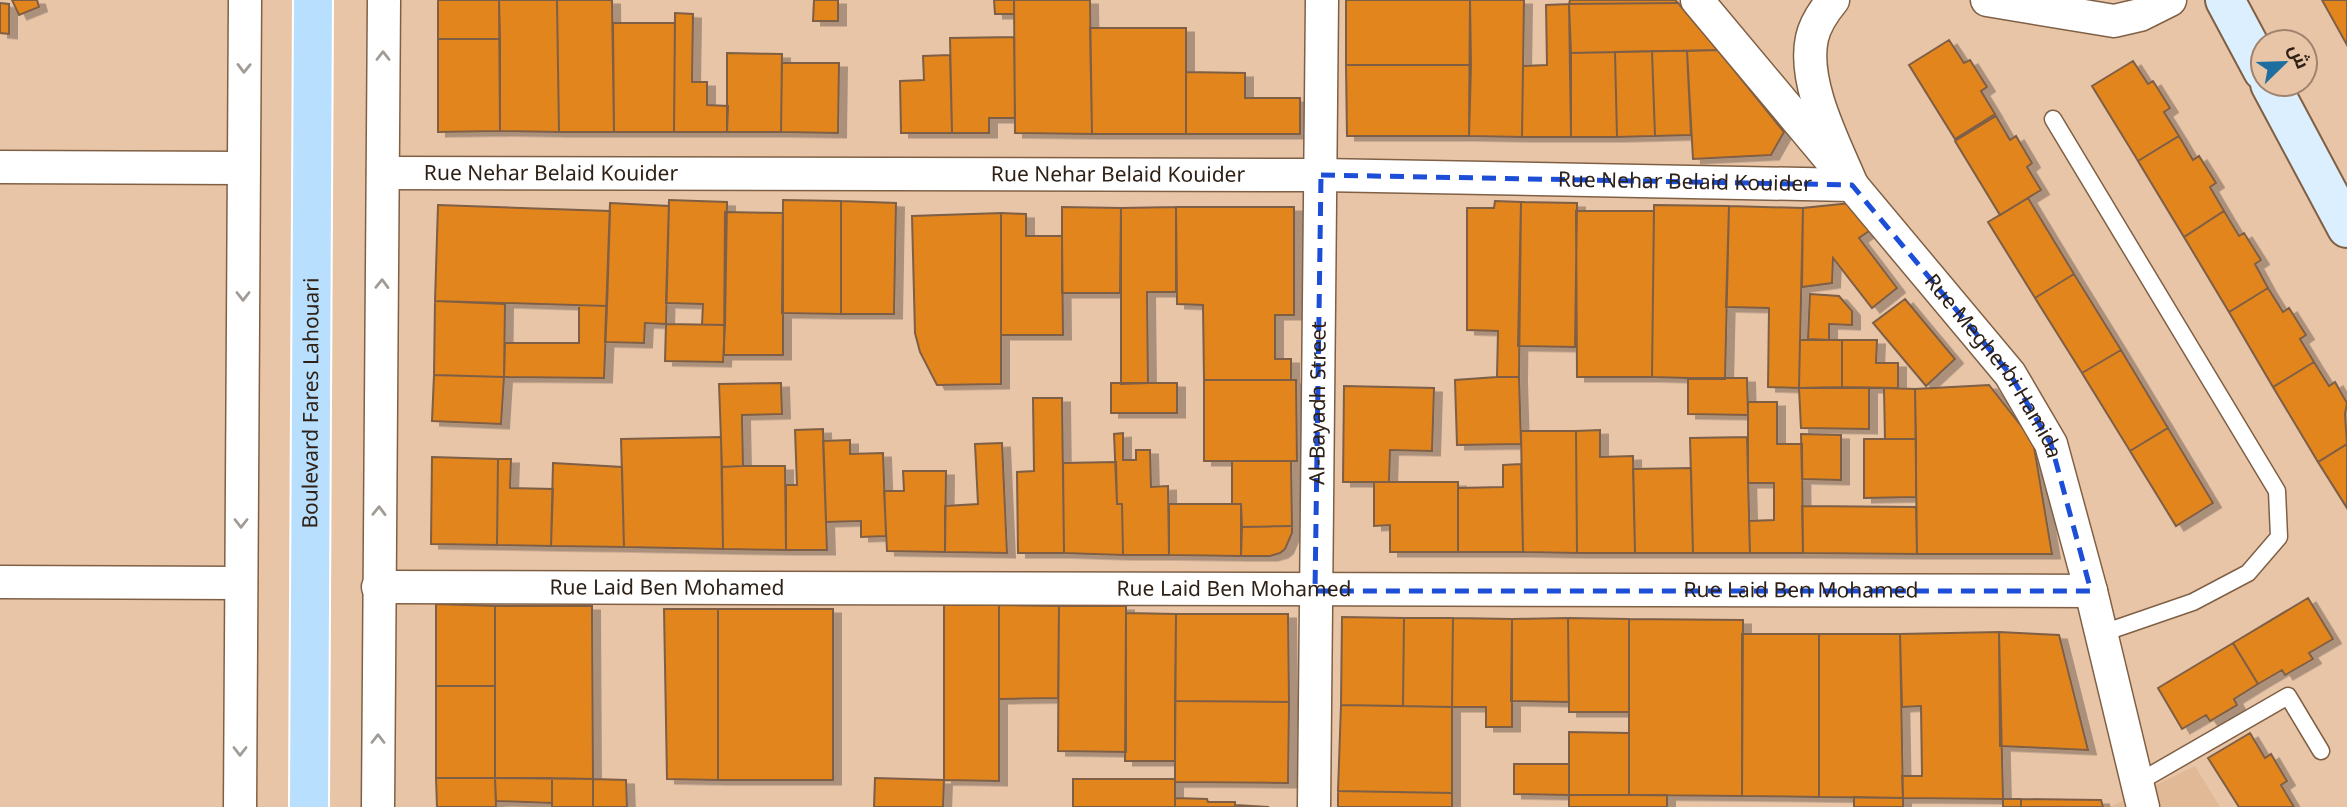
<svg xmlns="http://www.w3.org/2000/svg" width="2347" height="807" viewBox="0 0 2347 807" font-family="'Noto Sans',Cairo,sans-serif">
  <defs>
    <filter id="shadow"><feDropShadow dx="8" dy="4.5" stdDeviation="0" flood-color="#0004"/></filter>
  </defs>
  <rect width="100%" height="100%" fill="#e9c5a8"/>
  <path fill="#e2b997" d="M2195 766 2220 807H2110Z"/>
  <path fill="#e2851f" stroke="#7e5f45" stroke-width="2" filter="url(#shadow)" d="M12 0H37L39 7 19 15Z
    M438 0H499L500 39H438Z
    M499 0H557L559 132 500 131Z
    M557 0H612L614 132H559Z
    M814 0H838V21H813Z
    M994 0H1014V14H995Z
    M1014 0H1090L1092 134 1015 133Z
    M1346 0H1470L1471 65H1346Z
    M1470 0H1524L1522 137 1469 136Z
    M1570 0H1675L1678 3 1569 4Z
    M2322 0H2347V45Z
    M0 3 9 4V34L0 33Z
    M1678 3 1718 50 1571 53 1569 4Z
    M1569 4 1571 137H1522L1523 66 1547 65 1546 5Z
    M675 13 693 14 692 82H707V105L728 106 727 132H674Z
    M613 23H675L674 132H614Z
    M1090 28H1186V134H1092Z
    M1014 37 1015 118H989V133H952L950 38Z
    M438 39H500V131L438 132Z
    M1949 40 1964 63 1970 60 1987 87 1981 91 1995 114 1955 139 1909 65Z
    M1718 50 1784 132 1771 155 1693 159 1687 51Z
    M1652 51 1655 136 1617 137 1615 52Z
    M1652 51H1687L1691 135 1655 136Z
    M1615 52 1617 137H1571V53Z
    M727 53 782 54 781 132H727Z
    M950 55 952 133H901L900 81 924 80 923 56Z
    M2133 61 2148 84 2153 81 2170 108 2164 112 2179 136 2138 161 2092 86Z
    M782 63H839L838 133 781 132Z
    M1346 65H1471L1469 136H1347Z
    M1186 72 1245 73V98H1300V134H1186Z
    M1996 116 2010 140 2016 136 2032 163 2027 167 2041 190 2000 215 1955 141Z
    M2179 136 2193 160 2199 156 2216 183 2210 187 2224 211 2184 237 2138 161Z
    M2028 198 2074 274 2035 298 1988 222Z
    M669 200 727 202 725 325H702L703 304 666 303Z
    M783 200 841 201V314L782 313Z
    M841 201 896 203 894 314H841Z
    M1495 201 1521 202 1519 377H1497L1498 331 1467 330V208H1494Z
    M1521 202 1577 203 1575 347 1518 346Z
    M610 203 669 206 666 324 645 323 644 343 605 342Z
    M1851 203 1872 229 1859 238 1897 288 1872 308 1833 258 1832 283 1802 287 1803 208Z
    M438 205 610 211 607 306 435 301Z
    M1654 205 1729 206 1725 379 1652 377Z
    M1729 206 1803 208 1799 388 1768 387 1769 308 1726 307Z
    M1062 207 1121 208 1120 293H1062Z
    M1176 207V292H1147L1148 383 1121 384V208Z
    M1176 207H1294V315H1275V359H1291V380H1204L1203 305 1177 304Z
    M1576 211H1654L1652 377H1577Z
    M2224 211 2239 236 2244 233 2261 260 2255 264 2268 288 2229 312 2184 237Z
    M725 212 783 213V355H724Z
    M1001 213V384L937 385 920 352 915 333 912 216Z
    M1001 213 1026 214V236H1062L1063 335H1001Z
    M2074 274 2121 350 2082 373 2035 298Z
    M2268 288 2283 312 2289 308 2306 335 2300 339 2314 362 2273 387 2229 312Z
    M1810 294 1839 296 1852 311V325L1829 324V340L1808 339Z
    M1905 299 1955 359 1926 386 1873 323Z
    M435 301 505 304 504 377 434 375Z
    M579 306H607L604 378 504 377 505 343H579Z
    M666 324 725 325 723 362 665 361Z
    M1800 340H1842V387L1799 388Z
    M1842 340H1877L1876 363H1898V388L1842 387Z
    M2121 350 2168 428 2130 451 2082 373Z
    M2314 362 2329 386 2335 382 2347 403 2345 414 2347 444 2318 462 2273 387Z
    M434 375 504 377 501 424 432 421Z
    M1497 377H1519L1521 444 1457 445 1455 380Z
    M1688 378H1747L1748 415 1688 414Z
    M1204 380H1296L1297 461H1204Z
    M781 383 782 414 742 415 743 466 722 467 719 384Z
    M1111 383H1177V413H1111Z
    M1989 385 2033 441 2052 554H1917L1915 389Z
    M1344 386 1434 388 1432 451 1390 450 1389 482H1343Z
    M1799 388H1869V429L1801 428Z
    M1884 388 1915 389 1916 439H1885Z
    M1033 398H1062L1064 553H1018L1017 472 1034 471Z
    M1748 402H1777V444H1802L1803 553H1750L1749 521 1774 520V483H1748Z
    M2168 428 2213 503 2176 526 2130 451Z
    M823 429 827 550H786V485H797L795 430Z
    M1600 430V457L1633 456 1635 553H1577L1576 431Z
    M1521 431H1576L1577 553 1523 552Z
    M1123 433V460H1136V450H1150L1151 487 1168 486 1169 555H1123L1122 504H1117L1114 434Z
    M1801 434 1841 435V480L1802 479Z
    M721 437 723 549 624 547 621 439Z
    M1747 437 1750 553H1693L1690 438Z
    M1864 439H1916V497L1864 498Z
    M850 440V454L883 453 886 536 861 537V521L826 522 823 441Z
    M1002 443 1007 553 945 552V506L978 504 975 444Z
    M2347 444V508L2318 462Z
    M432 457 498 459 497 545 431 544Z
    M498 459H511L510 488 553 489 551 546 497 545Z
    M1232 461H1291L1292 526 1242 527 1241 504H1232Z
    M1116 462 1117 504H1122L1123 555 1064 553 1063 463Z
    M553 463 622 467 624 547 551 546Z
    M1521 464 1523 552H1458V488L1503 487V465Z
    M743 466H785L786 550 723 549 722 467Z
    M1691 468 1693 553H1635L1633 469Z
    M903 471H946L945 552 887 551 884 491H904Z
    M1374 482H1458V552H1390V525L1374 526Z
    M1169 504H1241V556L1169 555Z
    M1802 506 1916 507 1917 554 1803 553Z
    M1292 526V533L1285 549 1280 553 1270 556H1241L1242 527Z
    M2308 598 2333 639 2309 653 2313 659 2285 675 2282 670 2258 684 2233 643Z
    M436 604 495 606V686H436Z
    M944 605H999V781L944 780Z
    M999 605 1059 606 1058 698 999 699Z
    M495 606H592L593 779 495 778Z
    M1059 606H1126V752L1058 751Z
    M664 609H718V780L667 779Z
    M718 609H833V780H718Z
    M1126 613 1176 614 1175 761H1125Z
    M1176 614H1288L1289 702 1175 701Z
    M1342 617 1404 618 1403 706 1341 705Z
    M1404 618H1453L1452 707 1403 706Z
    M1453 618 1512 619V727H1486V707H1452Z
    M1568 618 1569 702 1511 701 1512 619Z
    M1568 618 1629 619V712H1569Z
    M1629 619 1743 620 1742 796 1629 795Z
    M1999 632 2059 635 2088 750 2000 746Z
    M1999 632 2003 799 1903 798 1902 776H1922L1921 706 1902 707 1900 634Z
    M1742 634H1819V797L1742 796Z
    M1819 634H1900L1903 798 1819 797Z
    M2233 643 2258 684 2234 699 2237 705 2210 721 2206 715 2182 729 2158 688Z
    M436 686H495V778H436Z
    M1175 701 1289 702 1288 783 1175 782Z
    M1341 705 1452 707V793L1338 791Z
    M1569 732 1629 733V795H1569Z
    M2250 733 2265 758 2271 754 2287 781 2281 785 2294 807H2239L2208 758Z
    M1514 764H1569V795L1514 794Z
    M436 778H495L496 807H437Z
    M495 778H552V803L496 801Z
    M552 778 593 779V807H552Z
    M875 778 944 780 943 807H874Z
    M593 779 626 780 627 807H593Z
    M1073 779H1175V807H1073Z
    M1338 791 1452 793V807H1338Z
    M1569 795H1667V807H1569Z
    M1854 797 1903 798V807H1854Z
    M1175 798 1207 799 1208 802H1235V805L1269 807H1175Z
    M2003 799H2021V807H2003Z
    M2021 799 2101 800 2103 807H2021Z"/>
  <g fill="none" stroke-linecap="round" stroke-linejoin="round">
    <g stroke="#7f6045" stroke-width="19">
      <path id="lane" d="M2053 119 2277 491 2279 537 2248 573 2193 602 2100 634
        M2137 783 2288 696 2321 751"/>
    </g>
    <g stroke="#7f6045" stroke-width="35">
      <g id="street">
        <path id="s1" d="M1697 0 2010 374 2051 444 2091 591 2143 807"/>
        <path d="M1987 0 2114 21 2140 15 2170 0"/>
        <path d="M0 167 243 168"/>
        <path id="s2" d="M383 173 1321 175 1852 185C1835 144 1802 83 1812 38 1815 24 1824 11 1833 0"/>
        <path d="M0 582 241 583"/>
        <path id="s3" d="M378 587 2091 591"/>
        <path d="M240 807 245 0"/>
        <path d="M378 807 384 0"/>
        <path id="s4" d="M1314 807 1322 0"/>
      </g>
    </g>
    <g stroke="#7f6045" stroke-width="42">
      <path id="secondary" d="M2225 0 2263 71
        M2270 84 2347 228"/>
    </g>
    <g stroke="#fff" stroke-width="42">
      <g id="primary">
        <path id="s5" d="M309 807 313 0"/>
      </g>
    </g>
    <use href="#lane" stroke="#fff" stroke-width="16"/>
    <use href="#street" stroke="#fff" stroke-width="32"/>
    <use href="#secondary" stroke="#dbeffe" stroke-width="38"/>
    <use href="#primary" stroke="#b8dffd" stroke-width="38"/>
  </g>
  <defs><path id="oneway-chevron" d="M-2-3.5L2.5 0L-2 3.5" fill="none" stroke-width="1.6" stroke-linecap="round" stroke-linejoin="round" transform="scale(1.75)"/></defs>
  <g stroke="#a19b96">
    <use href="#oneway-chevron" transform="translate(383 56) rotate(-90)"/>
    <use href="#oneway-chevron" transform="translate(244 68) rotate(91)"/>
    <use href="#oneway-chevron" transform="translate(382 284) rotate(-89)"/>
    <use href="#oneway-chevron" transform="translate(243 296) rotate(90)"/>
    <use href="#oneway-chevron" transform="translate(379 511) rotate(-89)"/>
    <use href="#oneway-chevron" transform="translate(241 523) rotate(90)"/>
    <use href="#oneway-chevron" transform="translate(378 739) rotate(-90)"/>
    <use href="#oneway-chevron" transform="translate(240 751) rotate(90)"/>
  </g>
  <path fill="none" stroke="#1d4ed8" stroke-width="5" stroke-dasharray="14 9" stroke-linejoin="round" d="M1321 175 1852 185 2010 374 2051 444 2091 591H1315Z"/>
  <g text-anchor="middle" stroke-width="6" stroke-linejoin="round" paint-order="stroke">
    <g font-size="21" fill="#2f2116" stroke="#e9c5a8">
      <text dy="7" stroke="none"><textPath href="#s2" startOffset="168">Rue Nehar Belaid Kouider</textPath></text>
      <text dy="7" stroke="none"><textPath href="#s2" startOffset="735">Rue Nehar Belaid Kouider</textPath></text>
      <text dy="7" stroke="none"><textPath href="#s2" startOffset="1302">Rue Nehar Belaid Kouider</textPath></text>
      <text dy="7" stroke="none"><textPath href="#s1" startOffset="472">Rue Megherbi Hamida</textPath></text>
      <text dy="7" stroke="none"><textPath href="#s5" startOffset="404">Boulevard Fares Lahouari</textPath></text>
      <text dy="7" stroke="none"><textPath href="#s4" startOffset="404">Al-Bayadh Street</textPath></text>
      <text dy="7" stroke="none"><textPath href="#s3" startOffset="289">Rue Laid Ben Mohamed</textPath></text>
      <text dy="7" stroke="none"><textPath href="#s3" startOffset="856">Rue Laid Ben Mohamed</textPath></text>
      <text dy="7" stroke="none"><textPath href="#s3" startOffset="1423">Rue Laid Ben Mohamed</textPath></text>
    </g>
  </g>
  <g transform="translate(2284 63) rotate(67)"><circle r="33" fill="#e9c5a8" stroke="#9f836e" stroke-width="2"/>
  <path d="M0-5L12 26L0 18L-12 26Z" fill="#1e6fa0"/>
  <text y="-10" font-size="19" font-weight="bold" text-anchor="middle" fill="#2f2116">ش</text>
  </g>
</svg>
